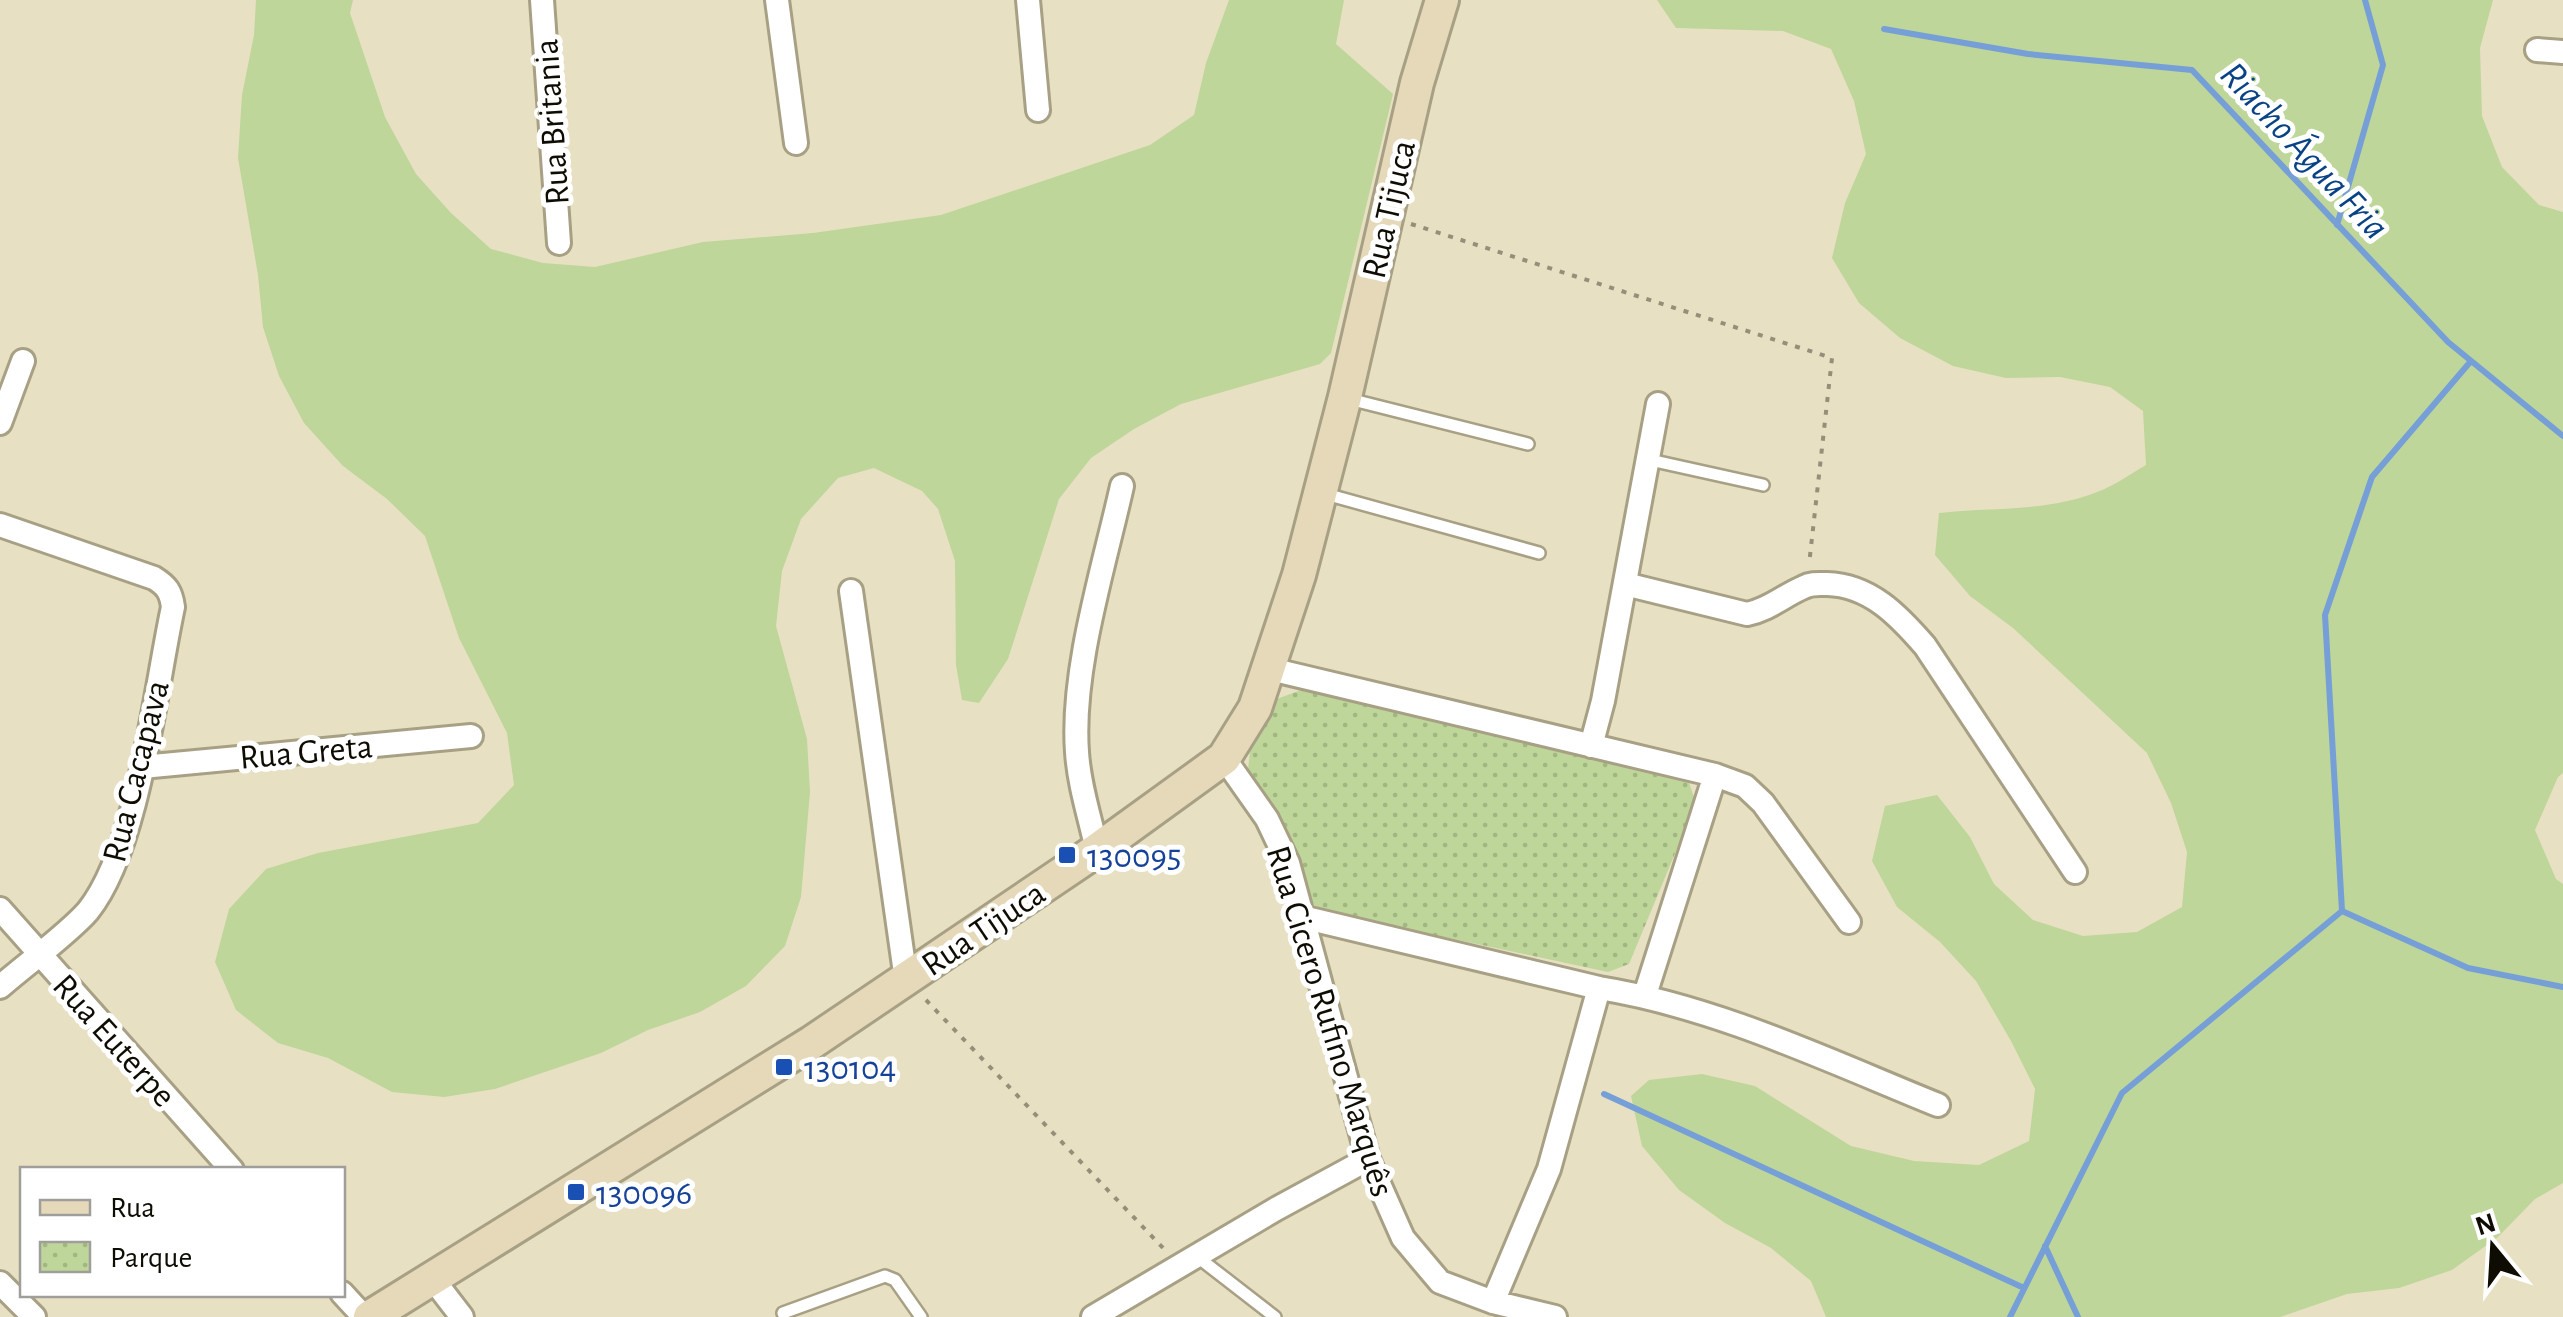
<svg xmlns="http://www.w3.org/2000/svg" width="2563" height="1317" viewBox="0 0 2563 1317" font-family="'Alegreya Sans',sans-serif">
  <defs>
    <pattern id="park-dots" width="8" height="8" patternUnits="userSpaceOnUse" patternTransform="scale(2.5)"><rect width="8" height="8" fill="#bed699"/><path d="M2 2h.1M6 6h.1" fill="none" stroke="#a2b682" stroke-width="1.8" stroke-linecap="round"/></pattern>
  </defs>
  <rect width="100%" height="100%" fill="#e8e0c3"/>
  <path fill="#bed699" d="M256 0H353L350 13 385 117 416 174 451 213 491 249 543 263 595 267 703 242 813 233 941 215 1150 145 1194 115 1206 63 1229 0H1344L1336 44 1393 94 1331 353 1320 364 1181 404 1134 429 1091 458 1059 499 1008 659 979 703 962 700 956 665 955 561 938 509 922 491 874 468 838 478 801 519 782 571 776 626 807 739 810 792 801 897 785 946 746 986 700 1012 648 1030 601 1053 495 1089 444 1097 392 1092 328 1058 278 1043 236 1010 215 962 229 909 266 869 318 853 478 823 514 785 507 733 459 638 425 536 387 499 343 466 304 423 279 376 263 327 258 275 238 158 242 95 254 35Z
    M1657 0H2493L2480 48 2482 116 2502 167 2539 205 2563 212V773L2558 777 2535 830 2556 879 2563 884V1183L2535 1199 2498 1237 2452 1270 2399 1288 2347 1294 2280 1317H1826L1811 1281 1771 1248 1725 1223 1679 1190 1642 1146 1631 1096 1649 1080 1702 1074 1755 1086 1851 1146 1914 1161 1979 1165 2029 1141 2035 1089 2011 1041 1976 981 1940 942 1897 907 1872 861 1885 806 1937 795 1970 837 1994 884 2033 920 2083 936 2137 932 2182 907 2187 852 2171 803 2147 753 2013 628 1970 596 1935 555 1939 513C1991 507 2048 512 2097 492 2114 486 2130 474 2146 465L2143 411 2110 387 2060 377 2006 378 1953 366 1900 338 1859 303 1832 258 1845 203 1866 154 1854 101 1831 49 1783 31 1676 28Z"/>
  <path fill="url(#park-dots)" d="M1306 688 1688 779 1694 798V808L1629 964 1608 972 1328 912 1314 905 1248 769 1250 751 1277 699Z"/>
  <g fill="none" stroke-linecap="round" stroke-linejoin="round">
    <path stroke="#759fd6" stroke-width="6" d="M1884 29 2028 54 2192 70 2448 342 2563 436
      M2337 225 2383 65 2365 0
      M2342 911 2468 968 2563 987
      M1604 1094 2024 1288
      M2045 1246 2078 1317
      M2010 1317 2122 1093 2342 911 2325 615 2372 477 2471 361"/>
    <g stroke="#a7a084" stroke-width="16">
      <path id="lane" d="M1349 399 1528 444
        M1650 460 1763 485
        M1322 493 1539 553
        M1195 1255 1275 1317
        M783 1313 885 1276 895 1280 921 1317"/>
    </g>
    <g stroke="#a7a084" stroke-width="28">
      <path id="street" d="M542 0 559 243
        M777 0 796 143
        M1028 0 1038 110
        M2537 50 2563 52
        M0 423 23 361
        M0 525 154 578C167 586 171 592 173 607 155 690 139 847 88 911 68 934 25 965 0 987
        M1625 584 1747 614C1770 609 1783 596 1804 587 1811 583 1819 584 1827 584 1870 585 1899 616 1925 646L2075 872
        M851 591 906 980
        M1270 669 1715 775 1745 786 1763 803 1849 922
        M1591 746 1603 701 1658 404
        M1224 758 1267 819 1288 863 1368 1159 1403 1238 1440 1282 1493 1302 1555 1317
        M142 767 471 736
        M1097 850C1090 818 1079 785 1077 752 1071 670 1104 567 1122 486
        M0 909 232 1170
        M1302 917 1599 988C1717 1007 1829 1061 1938 1105
        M1645 995 1715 775
        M432 1278 462 1317
        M0 1283 34 1317
        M342 1293 364 1317
        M1493 1302 1549 1169 1599 988
        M1093 1317 1276 1209 1368 1159"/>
    </g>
    <g stroke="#a7a084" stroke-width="38">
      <path id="secondary" d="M370 1317 811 1043 1097 850 1224 758 1255 708 1299 575 1345 397 1417 83 1442 0"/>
    </g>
    <path stroke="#958f7a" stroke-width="4" stroke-dasharray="5 8" stroke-linecap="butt" d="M1411 224 1832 358 1809 565
      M926 1000 1165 1250"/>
    <use href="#lane" stroke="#fff" stroke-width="11"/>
    <use href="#street" stroke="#fff" stroke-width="22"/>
    <use href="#secondary" stroke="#e6d9b9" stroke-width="32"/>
  </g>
  <g fill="#1a4fb4" stroke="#fff" stroke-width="4">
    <rect x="1057" y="845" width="20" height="20" rx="5"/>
    <rect x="774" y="1057" width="20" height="20" rx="5"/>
    <rect x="566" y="1182" width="20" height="20" rx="5"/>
  </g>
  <g text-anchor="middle" stroke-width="10" stroke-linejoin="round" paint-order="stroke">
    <g font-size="35" fill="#0e0c03" stroke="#fff">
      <text transform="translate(551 122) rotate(-94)" y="12">Rua Britania</text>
      <text transform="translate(1388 209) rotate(-77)" y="12">Rua Tijuca</text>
      <text transform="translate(306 751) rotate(-5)" y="12">Rua Greta</text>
      <text transform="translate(135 771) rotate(-76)" y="12">Rua Cacapava</text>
      <text transform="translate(983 928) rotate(-34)" y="12">Rua Tijuca</text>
      <text transform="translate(1331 1021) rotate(73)" y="12">Rua Cicero Rufino Marquês</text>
      <text transform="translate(115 1040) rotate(48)" y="12">Rua Euterpe</text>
    </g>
    <g font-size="35" fill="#164399" stroke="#fff" text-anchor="start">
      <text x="1087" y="867">130095</text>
      <text x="804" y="1079">130104</text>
      <text x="596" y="1204">130096</text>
    </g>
    <g font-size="38" font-style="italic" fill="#094385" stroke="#fff">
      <text transform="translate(2305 150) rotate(47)" y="13">Riacho Água Fria</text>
    </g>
  </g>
  <rect x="20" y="1167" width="325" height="130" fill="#ffffff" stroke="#9f9e9a" stroke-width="2.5"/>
  <rect x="40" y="1200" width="50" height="15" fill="#e6d9b9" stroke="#9f9e9a" stroke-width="2.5"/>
  <text x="110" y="1217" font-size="30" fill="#0e0c03">Rua</text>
  <rect x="40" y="1242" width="50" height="30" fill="url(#park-dots)" stroke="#9f9e9a" stroke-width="2.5"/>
  <text x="110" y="1267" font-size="30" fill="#0e0c03">Parque</text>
  <g transform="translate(2493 1247) rotate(342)" stroke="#ffffff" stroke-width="8" paint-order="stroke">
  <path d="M0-8L18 38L0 25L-18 38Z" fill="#0e0c03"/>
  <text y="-15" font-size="28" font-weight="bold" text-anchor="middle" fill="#0e0c03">N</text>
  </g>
</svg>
